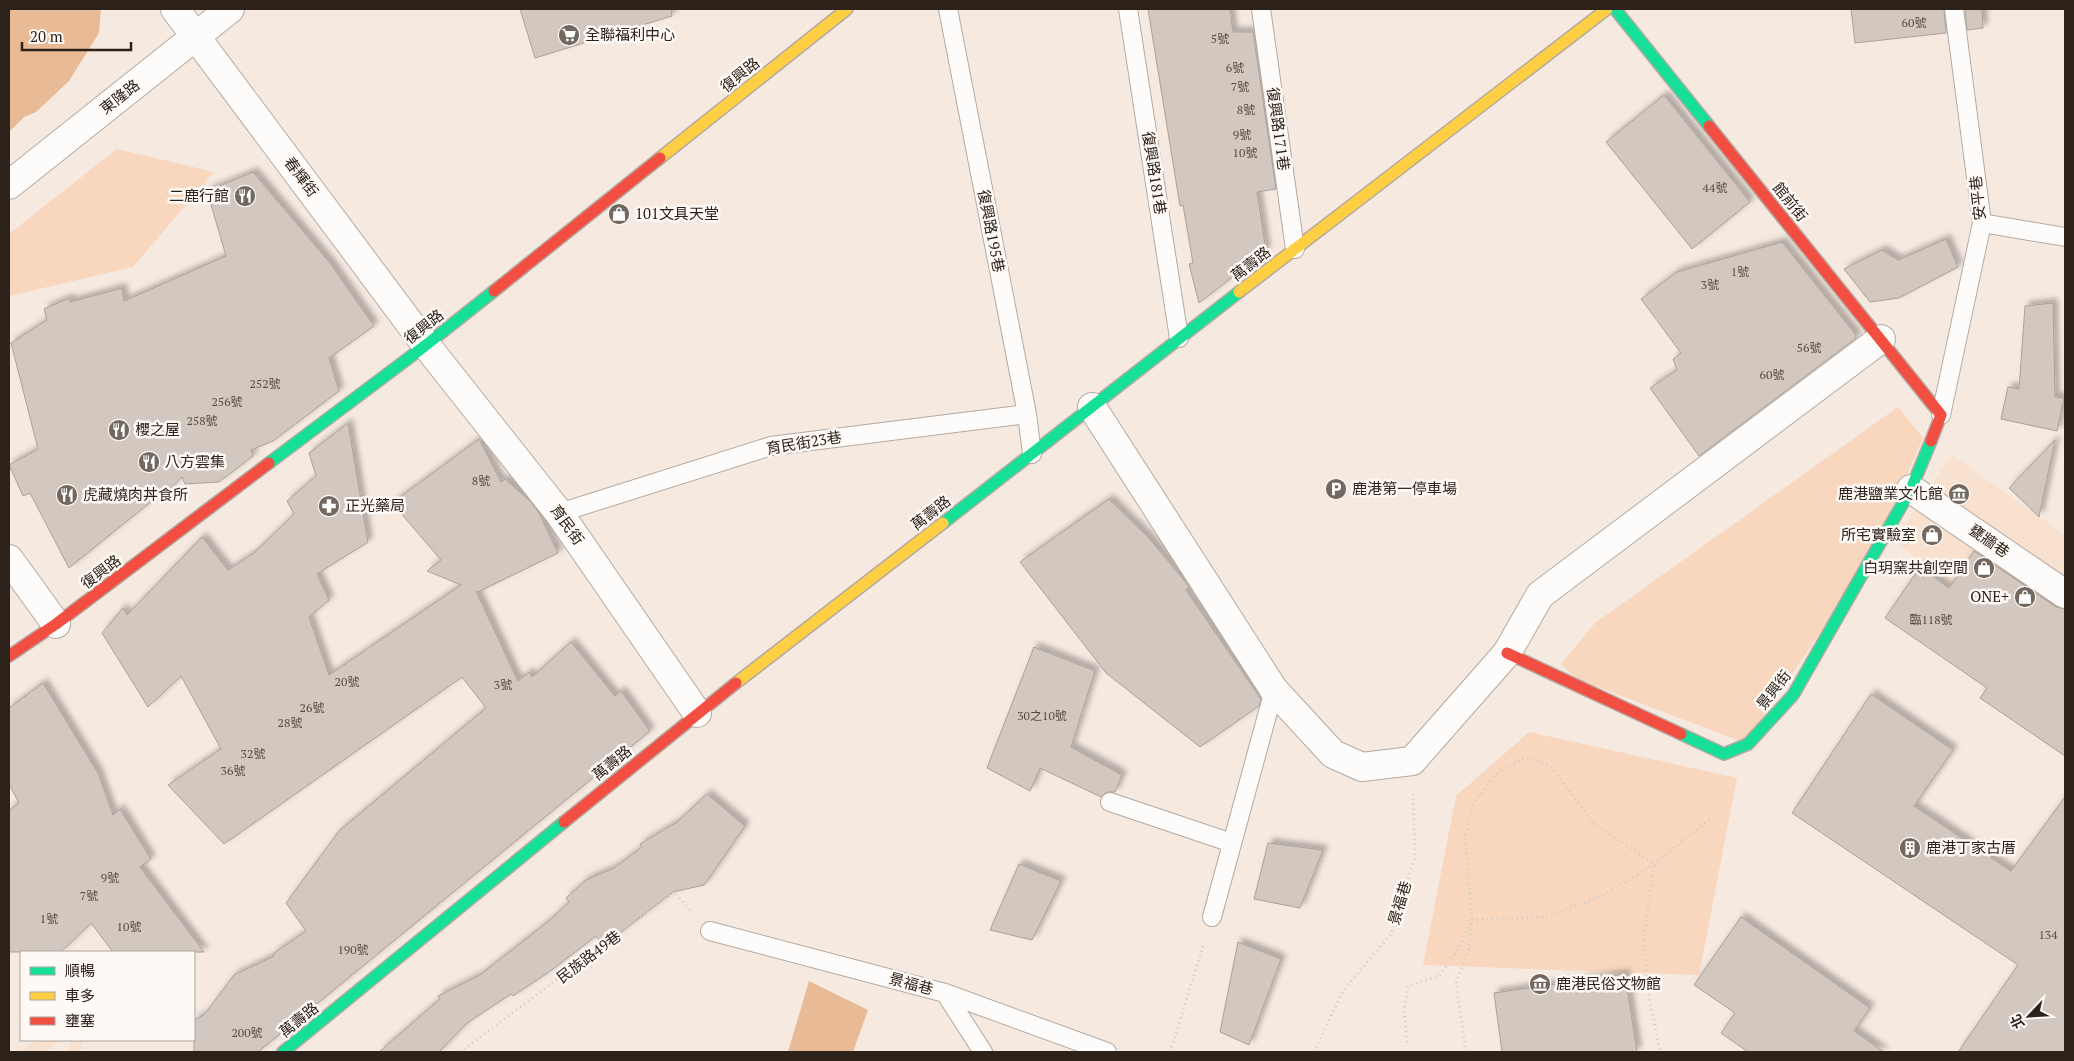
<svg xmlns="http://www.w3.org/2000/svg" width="2074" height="1061" viewBox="0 0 2074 1061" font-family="'PT Serif','Noto Sans TC',serif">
  <defs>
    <filter id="shadow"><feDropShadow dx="4.5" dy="-4.5" stdDeviation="2.5" flood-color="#0004"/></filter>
  </defs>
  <rect width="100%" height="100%" fill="#f5e9e0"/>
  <path fill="#f9e1cf" d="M1952 455 2065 535V663L1893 541Z
    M36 1040H63L43 1052H19Z
    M71 1040H83L80 1052H68Z"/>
  <path fill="#f8d7be" d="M117 149 214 172 133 267 9 296V234Z
    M1898 407 1923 438 1868 562 1745 743 1577 679 1561 664 1595 623Z
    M1529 732 1737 778 1699 975 1423 965 1456 796Z"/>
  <path fill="#e8bb96" d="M9 9H101L99 33 69 81 36 112 24 117 9 132Z
    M809 981 868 1010 853 1052H788Z"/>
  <path fill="#d2c8c0" stroke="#aba199" filter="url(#shadow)" d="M520 9H671L672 16 535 58Z
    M1148 9H1230L1233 32H1253L1276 189 1257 192 1266 251 1199 303 1189 264 1193 263 1183 205 1180 206Z
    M1851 9H1944L1946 33 1855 43Z
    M1965 9H1982L1983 28 1967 30Z
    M1664 95 1750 202 1692 249 1606 142Z
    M253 172 330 263 374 326 329 358 339 391 273 441 251 450 253 456 219 482 185 484 182 477 159 499 158 496 69 568 30 493 23 496 9 465 38 449 11 343 47 320 44 309 69 298 70 302 122 288 124 301 226 256 207 191Z
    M1946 239 1958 267 1899 298 1870 302 1844 269 1882 250 1898 260Z
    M1782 242 1856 335V338L1699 456 1650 388 1677 370 1673 359 1681 353 1641 299 1677 272Z
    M2053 303 2055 397 2064 398 2057 431 2001 419 2008 387 2019 389 2025 306Z
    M348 423 368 542 317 574 329 600 309 617 329 675 461 585 427 571 441 560 392 503 479 439 501 482 505 479 531 502 539 513 558 553 478 592 476 591 518 681 529 672 532 677 571 642 615 696 621 691 650 731 258 1052H194V1020L204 1015 234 975 274 956 273 954 306 931 286 903 339 831 486 708 462 677 224 844 168 785 221 749 181 676 148 707 102 633 123 608 127 615 202 537 228 570 254 553 294 514 287 501 316 476 309 453Z
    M2055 440 2039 517 2009 488Z
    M1109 499 1149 538 1187 584 1189 587 1186 590 1261 699 1259 706 1200 747 1106 673 1020 562Z
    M1974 551 2056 607 2065 609V756L1980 698 1987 688 1885 618 1920 567 1949 588Z
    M1034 647 1095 671 1071 747 1122 775 1115 792H1107L1101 797 1040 768 1030 791 987 768Z
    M43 683 98 773 113 815 120 809 151 859 140 867 204 952H113L91 923 61 952H9V810L19 803 9 784V708Z
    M1871 694 1953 750 1914 806 2011 871 2065 797V1052H1958L2018 965 1792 813Z
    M707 794 745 826 704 885 673 892 603 946 596 936 549 972 513 996 511 994 467 1023 439 1052H379L440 999 438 996 480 975 550 920 569 902 566 898 586 880 614 868 642 847 640 844 677 822Z
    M1268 843 1323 850 1300 908 1254 899Z
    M1019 864 1061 881 1032 940 990 930Z
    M1741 917 1870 1008 1854 1031 1884 1052H1748L1721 1033 1735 1013 1694 985Z
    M1238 942 1281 959 1249 1045 1220 1032Z
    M1625 974 1637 1052H1502L1494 993Z"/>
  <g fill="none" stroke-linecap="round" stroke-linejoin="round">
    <g stroke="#b4aaa2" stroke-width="20">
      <path id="lane" d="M948 9 1027 414 1032 454
        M1128 9 1179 338
        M1261 9 1295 249
        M1982 223 2065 237
        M1941 415 1982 223 1954 9
        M559 513 771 446 1027 414
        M1110 802 1232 843
        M1212 917 1274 690
        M710 931 945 993 1107 1052
        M945 993 983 1052"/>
    </g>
    <g stroke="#b4aaa2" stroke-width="30">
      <path id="street" d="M175 9 426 345 559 513 697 713
        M9 185 230 9
        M1092 407 1274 690 1333 754 1362 767 1412 761 1507 653 1540 595 1881 339
        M1911 489 2065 594
        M9 559 56 624"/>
    </g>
    <g stroke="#b4aaa2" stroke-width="14">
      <path id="fast" d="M1615 9 1709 126
        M269 463 426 345 494 291
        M943 523 1239 292
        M1681 734 1724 754 1748 744 1793 695 1911 489 1931 441
        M283 1052 564 822"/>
    </g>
    <g stroke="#b4aaa2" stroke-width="14">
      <path id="slow" d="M660 158 847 9
        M1239 292 1607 9
        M736 683 943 523"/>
    </g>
    <g stroke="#b4aaa2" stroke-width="14">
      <path id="jam" d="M1709 126 1941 415 1931 441
        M494 291 660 158
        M1507 653 1681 734
        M9 656 56 624 269 463
        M564 822 736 683"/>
    </g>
    <path stroke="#d0cbc8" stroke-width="3" stroke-dasharray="1 4" stroke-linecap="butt" d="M1407 1042 1404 1010 1408 986 1439 976 1458 949 1472 920 1465 837 1473 804 1499 771 1526 758 1550 766 1594 823 1654 864 1644 934 1647 986 1660 1052
      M460 1052 674 892 692 912
      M1170 1052 1204 943
      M1314 1052 1343 991 1391 934 1415 857 1413 794
      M1466 1052 1456 983 1469 948 1472 920 1544 917 1603 896 1654 864 1711 818"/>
    <use href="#lane" stroke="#fefcfa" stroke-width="18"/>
    <use href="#street" stroke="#fefcfa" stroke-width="28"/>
    <use href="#fast" stroke="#16e098" stroke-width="11"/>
    <use href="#slow" stroke="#ffcf43" stroke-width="11"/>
    <use href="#jam" stroke="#f24e42" stroke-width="11"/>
  </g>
  <defs>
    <g id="supermarket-disc" transform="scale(1.125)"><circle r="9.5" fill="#72685f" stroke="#fef9f4"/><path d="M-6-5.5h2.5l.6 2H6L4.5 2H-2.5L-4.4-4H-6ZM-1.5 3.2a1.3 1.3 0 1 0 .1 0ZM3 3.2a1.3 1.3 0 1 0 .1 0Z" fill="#fff"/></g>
    <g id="restaurant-disc" transform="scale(1.125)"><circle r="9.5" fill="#72685f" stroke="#fef9f4"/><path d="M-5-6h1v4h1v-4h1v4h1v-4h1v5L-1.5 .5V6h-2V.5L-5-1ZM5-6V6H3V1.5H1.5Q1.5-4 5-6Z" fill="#fff"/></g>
    <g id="shop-disc" transform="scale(1.125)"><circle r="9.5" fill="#72685f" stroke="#fef9f4"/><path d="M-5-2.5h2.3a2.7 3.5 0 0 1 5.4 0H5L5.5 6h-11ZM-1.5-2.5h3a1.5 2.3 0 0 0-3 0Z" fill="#fff"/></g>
    <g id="parking-disc" transform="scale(1.125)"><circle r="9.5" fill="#72685f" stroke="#fef9f4"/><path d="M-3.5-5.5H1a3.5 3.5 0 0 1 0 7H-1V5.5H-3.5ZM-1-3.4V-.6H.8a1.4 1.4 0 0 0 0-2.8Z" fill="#fff"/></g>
    <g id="museum-disc" transform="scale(1.125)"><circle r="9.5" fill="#72685f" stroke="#fef9f4"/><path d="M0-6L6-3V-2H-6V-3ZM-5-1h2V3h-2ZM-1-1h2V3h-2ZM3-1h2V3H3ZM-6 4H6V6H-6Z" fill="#fff"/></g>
    <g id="pharmacy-disc" transform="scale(1.125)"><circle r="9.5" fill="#72685f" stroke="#fef9f4"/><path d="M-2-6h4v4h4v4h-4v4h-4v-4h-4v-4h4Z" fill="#fff"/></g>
    <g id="building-disc" transform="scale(1.125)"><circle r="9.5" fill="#72685f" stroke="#fef9f4"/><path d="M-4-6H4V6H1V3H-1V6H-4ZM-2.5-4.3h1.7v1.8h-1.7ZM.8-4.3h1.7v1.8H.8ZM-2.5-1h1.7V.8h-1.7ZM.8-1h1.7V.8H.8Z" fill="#fff"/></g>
  </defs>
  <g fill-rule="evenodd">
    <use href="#supermarket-disc" x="569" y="35"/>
    <use href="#restaurant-disc" x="245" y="196"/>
    <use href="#shop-disc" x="619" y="214"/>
    <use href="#restaurant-disc" x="119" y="430"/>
    <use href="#restaurant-disc" x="149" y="462"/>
    <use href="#parking-disc" x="1336" y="489"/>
    <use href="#museum-disc" x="1959" y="494"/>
    <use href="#restaurant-disc" x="67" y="495"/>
    <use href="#pharmacy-disc" x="329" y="506"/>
    <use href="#shop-disc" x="1932" y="535"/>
    <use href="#shop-disc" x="1984" y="568"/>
    <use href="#shop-disc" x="2025" y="597"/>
    <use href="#building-disc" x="1910" y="848"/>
    <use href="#museum-disc" x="1540" y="984"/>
  </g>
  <g text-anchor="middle" stroke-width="5" stroke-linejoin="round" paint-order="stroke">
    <g font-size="12" fill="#564c44">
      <text x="1914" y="27">60號</text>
      <text x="1220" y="43">5號</text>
      <text x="1235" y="72">6號</text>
      <text x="1240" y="91">7號</text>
      <text x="1246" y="114">8號</text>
      <text x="1242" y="139">9號</text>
      <text x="1245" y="157">10號</text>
      <text x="1715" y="192">44號</text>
      <text x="1740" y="276">1號</text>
      <text x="1710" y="289">3號</text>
      <text x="1809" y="352">56號</text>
      <text x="1772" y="379">60號</text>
      <text x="265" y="388">252號</text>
      <text x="227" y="406">256號</text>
      <text x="202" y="425">258號</text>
      <text x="481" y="485">8號</text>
      <text x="1931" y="624">臨118號</text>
      <text x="347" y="686">20號</text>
      <text x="503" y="689">3號</text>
      <text x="312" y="712">26號</text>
      <text x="1042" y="720">30之10號</text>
      <text x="290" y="727">28號</text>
      <text x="253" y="758">32號</text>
      <text x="233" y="775">36號</text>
      <text x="110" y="882">9號</text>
      <text x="89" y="900">7號</text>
      <text x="49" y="923">1號</text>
      <text x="129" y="931">10號</text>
      <text x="2048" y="939">134</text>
      <text x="353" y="954">190號</text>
      <text x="247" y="1037">200號</text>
    </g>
    <g font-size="15" fill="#2c221a" stroke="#fef9f4" text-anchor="start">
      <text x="585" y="40">全聯福利中心</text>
      <text x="229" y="201" text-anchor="end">二鹿行館</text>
      <text x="635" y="219">101文具天堂</text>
      <text x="135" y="435">櫻之屋</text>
      <text x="165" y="467">八方雲集</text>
      <text x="1352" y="494">鹿港第一停車場</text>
      <text x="1943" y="499" text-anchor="end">鹿港鹽業文化館</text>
      <text x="83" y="500">虎藏燒肉丼食所</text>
      <text x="345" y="511">正光藥局</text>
      <text x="1916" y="540" text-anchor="end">所宅實驗室</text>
      <text x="1968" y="573" text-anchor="end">白玥窯共創空間</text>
      <text x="2009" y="602" text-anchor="end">ONE+</text>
      <text x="1926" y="853">鹿港丁家古厝</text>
      <text x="1556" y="989">鹿港民俗文物館</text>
    </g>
    <g font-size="15" fill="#2c221a" stroke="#fef9f4">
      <text transform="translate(740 75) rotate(-39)" y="5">復興路</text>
      <text transform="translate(120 97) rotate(-38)" y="5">東隆路</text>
      <text transform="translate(1278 129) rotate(82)" y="5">復興路171巷</text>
      <text transform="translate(1154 173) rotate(81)" y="5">復興路181巷</text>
      <text transform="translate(301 177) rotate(53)" y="5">春輝街</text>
      <text transform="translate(1978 198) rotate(-96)" y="5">安平巷</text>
      <text transform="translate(1790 202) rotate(51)" y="5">館前街</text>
      <text transform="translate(991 231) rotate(79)" y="5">復興路195巷</text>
      <text transform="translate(1251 264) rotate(-38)" y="5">萬壽路</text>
      <text transform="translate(424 327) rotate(-38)" y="5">復興路</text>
      <text transform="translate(804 443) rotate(-9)" y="5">育民街23巷</text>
      <text transform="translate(931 513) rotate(-38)" y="5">萬壽路</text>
      <text transform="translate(567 525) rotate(54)" y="5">育民街</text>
      <text transform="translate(1989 541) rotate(35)" y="5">甕牆巷</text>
      <text transform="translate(101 572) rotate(-37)" y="5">復興路</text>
      <text transform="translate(1774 690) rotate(-52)" y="5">景興街</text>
      <text transform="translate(612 763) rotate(-39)" y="5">萬壽路</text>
      <text transform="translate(1400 903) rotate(-73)" y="5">景福巷</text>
      <text transform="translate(589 957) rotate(-37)" y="5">民族路49巷</text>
      <text transform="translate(911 984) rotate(15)" y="5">景福巷</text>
      <text transform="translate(299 1020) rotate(-39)" y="5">萬壽路</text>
    </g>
  </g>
  <rect width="2074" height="1061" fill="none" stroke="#2c221a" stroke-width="20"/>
  <rect x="20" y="951" width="175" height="90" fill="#fef9f4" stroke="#aaa39d"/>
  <rect x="30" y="967" width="25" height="8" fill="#16e098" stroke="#aaa39d"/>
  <text x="65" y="976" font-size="15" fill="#2c221a">順暢</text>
  <rect x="30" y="992" width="25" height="8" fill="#ffcf43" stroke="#aaa39d"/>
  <text x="65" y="1001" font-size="15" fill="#2c221a">車多</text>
  <rect x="30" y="1017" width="25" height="8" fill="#f24e42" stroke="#aaa39d"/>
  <text x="65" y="1026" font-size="15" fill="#2c221a">壅塞</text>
  <g transform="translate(2029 1016) rotate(245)" stroke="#fef9f4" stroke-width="4" paint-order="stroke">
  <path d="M0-4L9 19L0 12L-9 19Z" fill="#2c221a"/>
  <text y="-8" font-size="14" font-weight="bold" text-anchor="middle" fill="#2c221a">北</text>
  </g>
  <path d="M22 42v8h109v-8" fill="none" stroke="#2c221a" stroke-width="2.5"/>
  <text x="30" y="42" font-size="15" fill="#2c221a" stroke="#fef9f4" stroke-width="4" paint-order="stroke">20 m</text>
</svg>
